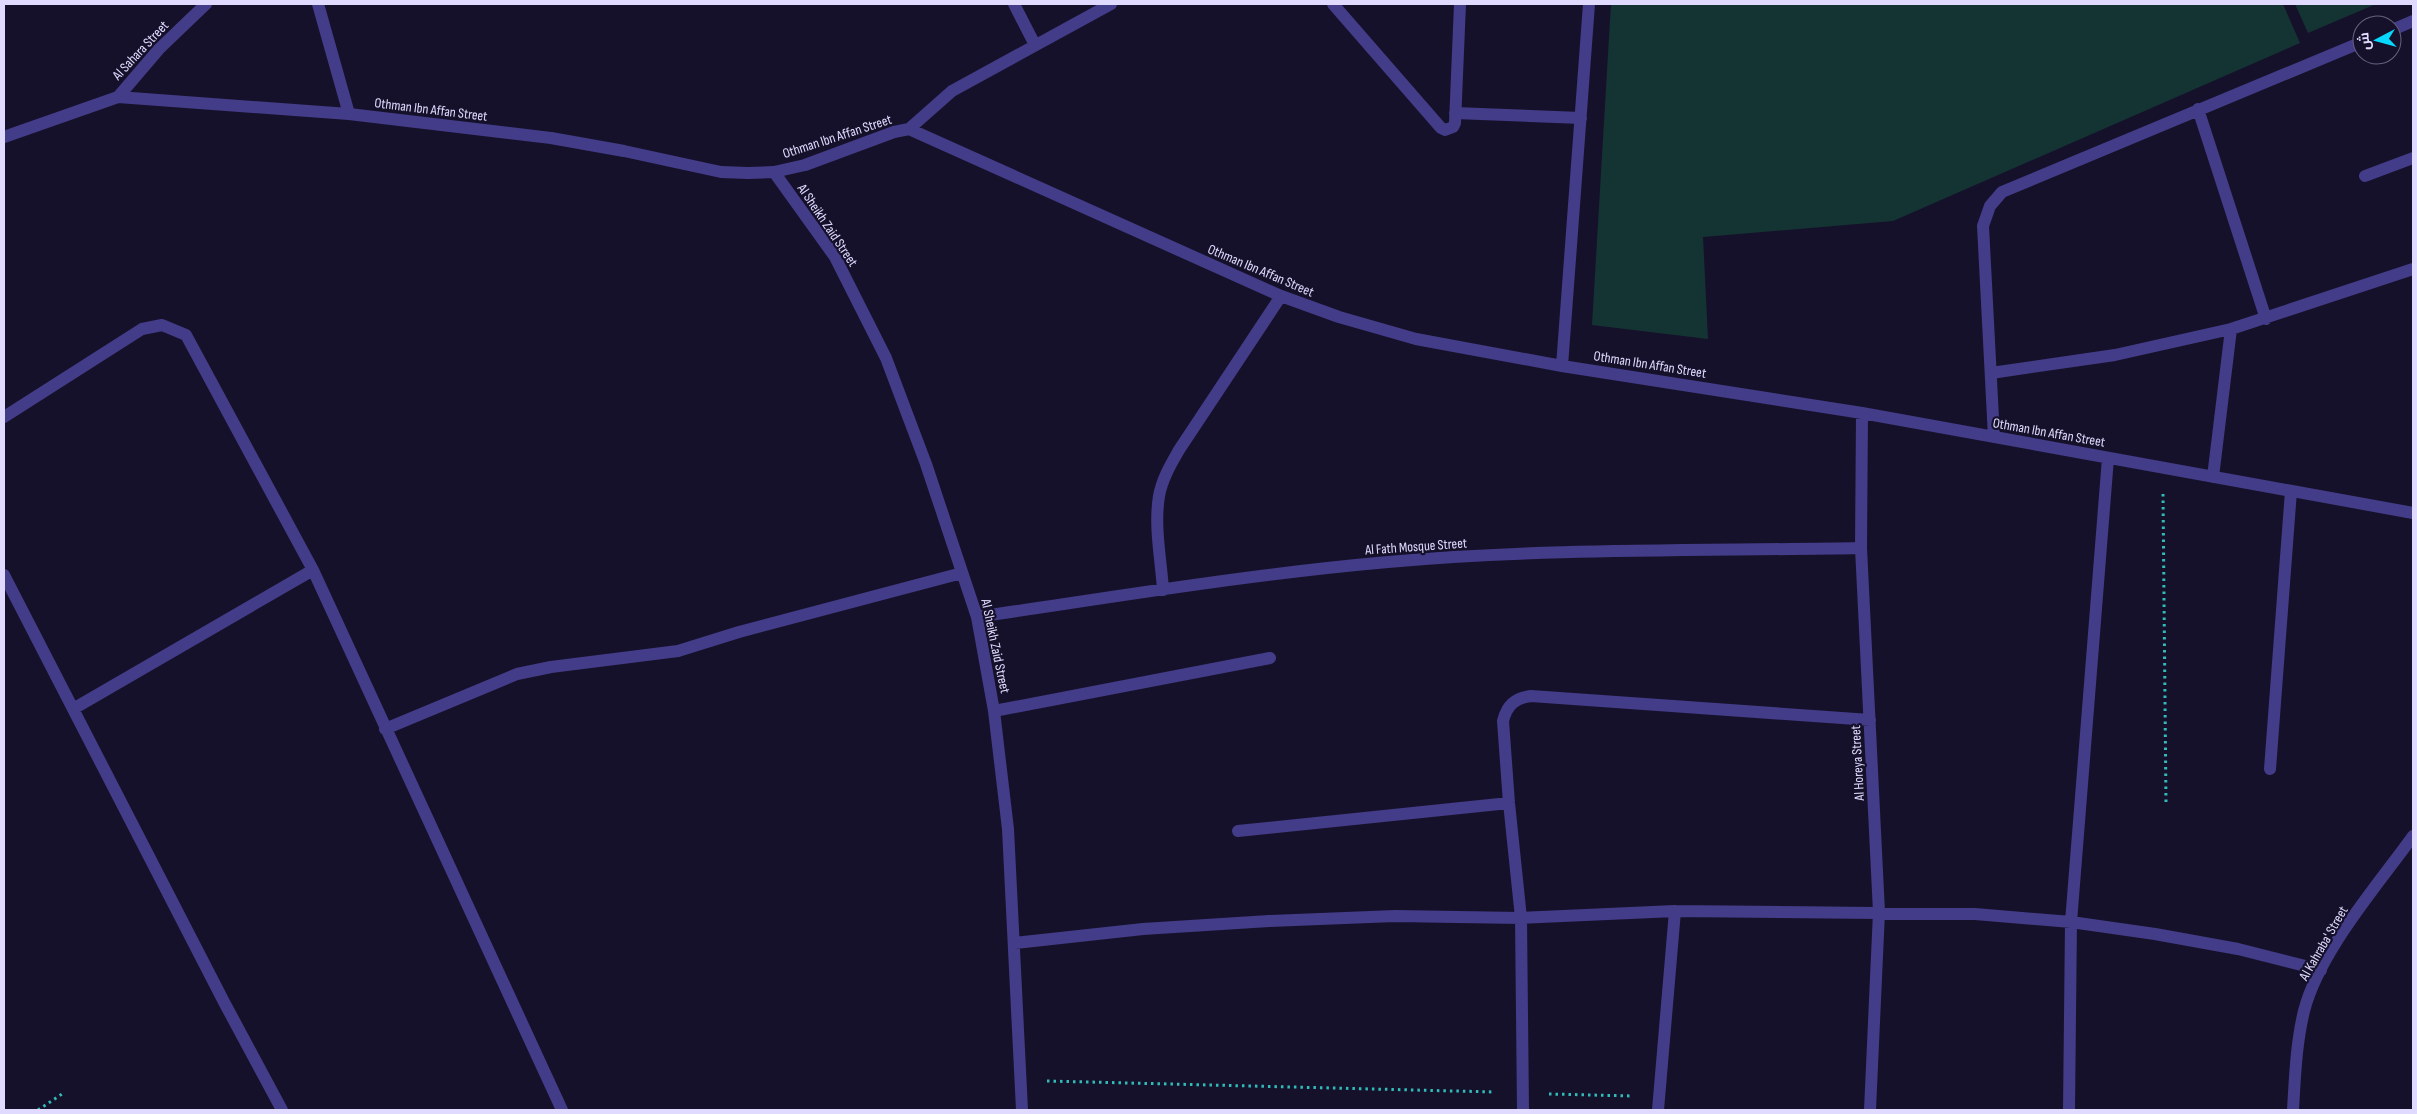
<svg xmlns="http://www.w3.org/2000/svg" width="2417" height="1114" viewBox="0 0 2417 1114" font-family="'Sofia Sans Condensed',Cairo,sans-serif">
  <rect width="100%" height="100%" fill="#16112a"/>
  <path fill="#143434" d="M1611 4H2283L2300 43 1893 221 1703 237 1708 339 1592 325Z
    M2295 4H2376L2308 33Z"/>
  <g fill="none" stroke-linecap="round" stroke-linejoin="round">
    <path stroke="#31bcba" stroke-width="3" stroke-dasharray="2.5 4" stroke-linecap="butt" d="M2163 494 2166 804
      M1047 1081 1495 1092
      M1549 1094 1633 1096
      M38 1110 62 1094"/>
    <path stroke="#433c89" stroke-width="12" d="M318 4 349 114
      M1014 4 1035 45
      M1333 4 1441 128 1445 130 1453 127 1455 123 1460 4
      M2392 30 2413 21
      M118 97 159 49 206 4
      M2198 109 2266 319
      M1455 113 1581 118
      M909 129 952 91 1111 4
      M4 137 118 97 349 114 551 138 624 151 721 172 748 173 774 172 805 165 894 132 909 129 1281 296 1339 317 1416 339 1562 366 1862 413 2413 513
      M774 172 835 257 886 358 926 464 977 617 994 711 1008 829 1022 1110
      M2365 176 2413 158
      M1562 366 1589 4
      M1991 373 2115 355 2231 329 2413 269
      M1862 413 1861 548 1879 912 1870 1110
      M4 417 142 329 162 325 186 335 313 570 562 1110
      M1994 437 1983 226 1990 206 2002 192 2362 42
      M2213 477 2231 329
      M4 575 224 1002 282 1110
      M1163 590C1161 559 1154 527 1159 496 1162 479 1171 464 1179 450L1281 296
      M977 617C1114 597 1251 574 1388 562 1545 548 1704 551 1861 548
      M73 709 313 570
      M994 711 1270 658
      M385 729 517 674 551 667 678 651 739 632 962 573
      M2270 769 2291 491
      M1238 831 1509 803
      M1015 943 1143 929 1269 921 1395 916 1521 918 1675 911 1975 914 2071 922 2155 934 2238 949 2321 970
      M1523 1110 1521 918 1509 803 1503 721C1507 705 1515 698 1531 696L1870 720
      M1658 1110 1675 911
      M2069 1110 2071 922 2108 458
      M2293 1110C2295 1077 2296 1044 2304 1011 2319 952 2377 886 2413 836"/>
  </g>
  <g text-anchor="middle" stroke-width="4.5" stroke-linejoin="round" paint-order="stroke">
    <g font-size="14" fill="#e0daff" stroke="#16112a">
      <text transform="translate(140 50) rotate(-47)" y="5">Al Sahara Street</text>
      <text transform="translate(431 109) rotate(7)" y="5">Othman Ibn Affan Street</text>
      <text transform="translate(837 136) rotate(-18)" y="5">Othman Ibn Affan Street</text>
      <text transform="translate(828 225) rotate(56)" y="5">Al Sheikh Zaid Street</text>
      <text transform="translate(1261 270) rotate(23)" y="5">Othman Ibn Affan Street</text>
      <text transform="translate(1650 364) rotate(9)" y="5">Othman Ibn Affan Street</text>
      <text transform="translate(2049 432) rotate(10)" y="5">Othman Ibn Affan Street</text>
      <text transform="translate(1416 546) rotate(-4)" y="5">Al Fath Mosque Street</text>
      <text transform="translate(996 646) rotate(78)" y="5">Al Sheikh Zaid Street</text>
      <text transform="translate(1857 763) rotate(-93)" y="5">Al Horeya Street</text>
      <text transform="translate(2323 943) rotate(-60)" y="5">Al Kahraba' Street</text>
    </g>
  </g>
  <rect width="2417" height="1114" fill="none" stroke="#e0daff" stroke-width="10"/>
  <g transform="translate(2377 40) rotate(264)"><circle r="24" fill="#16112a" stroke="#67617f"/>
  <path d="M0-4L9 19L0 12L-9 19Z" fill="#07d9fe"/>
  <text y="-8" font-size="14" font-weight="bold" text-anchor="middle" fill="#e0daff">ش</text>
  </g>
</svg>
